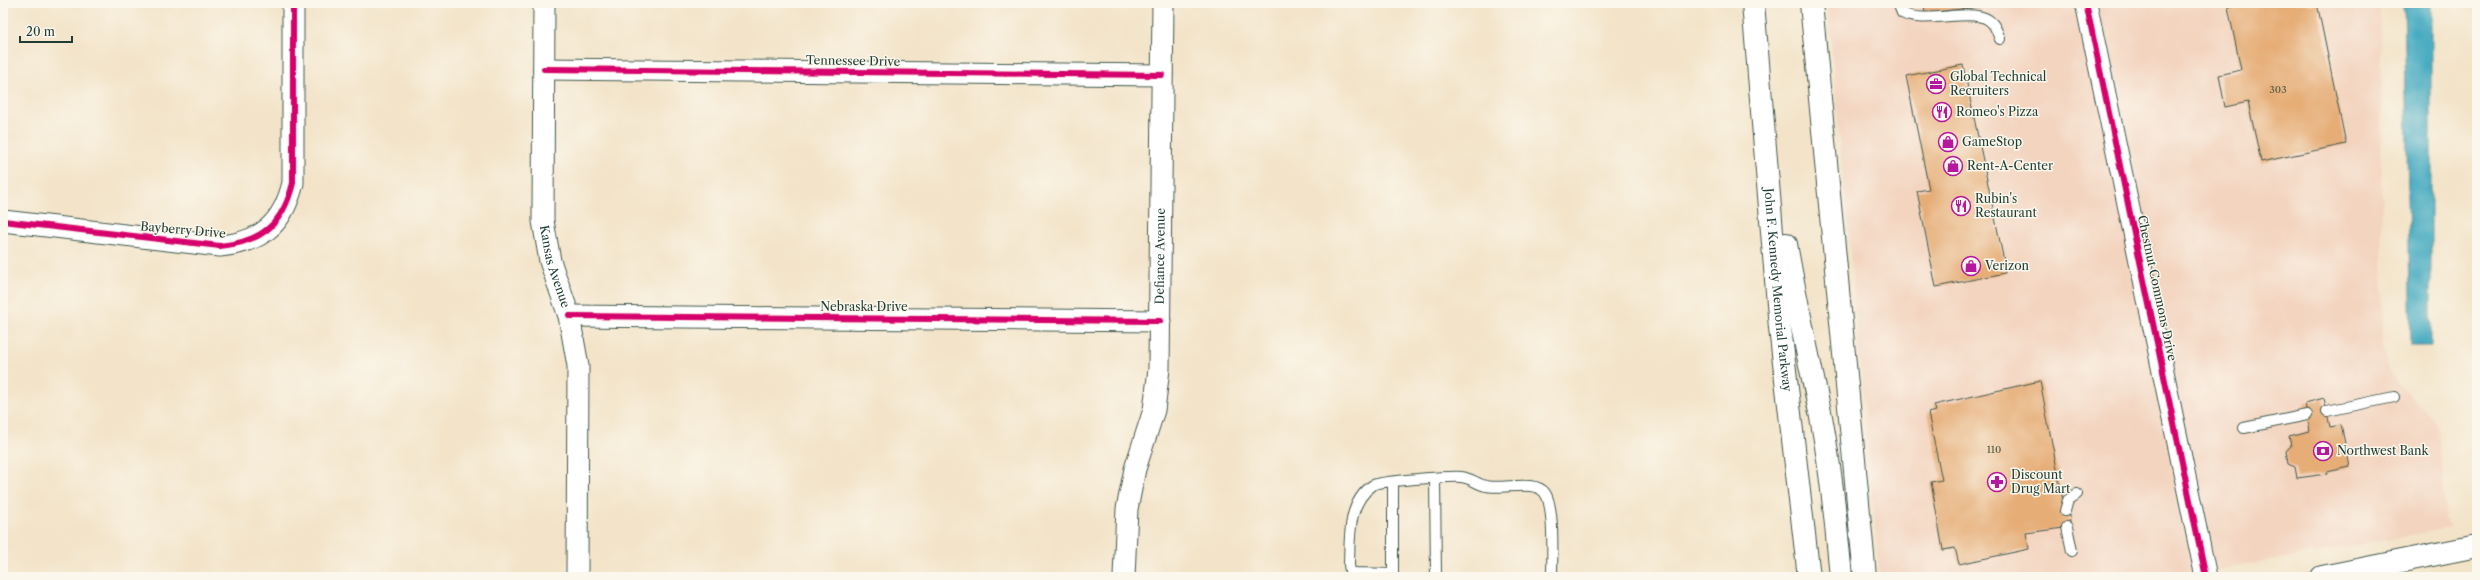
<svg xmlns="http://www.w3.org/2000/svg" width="2480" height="580" viewBox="0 0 2480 580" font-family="'Libre Caslon Text',serif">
  <rect width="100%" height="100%" fill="#fbf7ec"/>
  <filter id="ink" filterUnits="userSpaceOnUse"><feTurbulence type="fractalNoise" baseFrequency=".025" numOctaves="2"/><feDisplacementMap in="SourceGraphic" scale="8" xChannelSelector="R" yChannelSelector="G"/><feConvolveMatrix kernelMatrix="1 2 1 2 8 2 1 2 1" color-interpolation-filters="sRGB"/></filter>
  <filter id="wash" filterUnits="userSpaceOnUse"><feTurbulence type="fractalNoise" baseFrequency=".012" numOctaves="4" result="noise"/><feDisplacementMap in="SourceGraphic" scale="16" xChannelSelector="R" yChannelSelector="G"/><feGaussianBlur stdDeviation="0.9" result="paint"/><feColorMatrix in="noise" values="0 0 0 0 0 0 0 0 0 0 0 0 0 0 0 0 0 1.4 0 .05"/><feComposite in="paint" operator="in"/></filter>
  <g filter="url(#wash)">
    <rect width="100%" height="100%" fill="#f3e4c9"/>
    <path fill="#f3d4bf" d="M1827 3H2380L2383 348 2389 373 2438 424 2446 520 2451 528 2180 577H1880Z"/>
    <path fill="#3fa8bf" stroke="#2f727a" d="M2404 3H2431V346H2411Z"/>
    <g id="blocks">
      <path fill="#e6ad77" d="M1924 3H1979L1980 7 1925 13Z
        M2246 3H2317L2346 144 2261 162 2248 102 2225 107 2219 75 2241 70 2228 7Z
        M1963 65 2004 261 2005 273 1936 287 1917 191 1929 189 1906 76Z
        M2040 381 2065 511 2068 510 2071 527 2026 533 2029 549 1959 564 1955 548 1943 550 1931 482 1942 480 1928 413 1936 411 1934 405Z
        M2324 398 2330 427 2341 425 2350 467 2327 472V474L2297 478 2295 467 2288 464 2286 451 2291 446 2289 436 2310 431 2305 403Z"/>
    </g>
  </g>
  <g filter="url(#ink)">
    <use href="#blocks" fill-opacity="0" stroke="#3f564a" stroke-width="1"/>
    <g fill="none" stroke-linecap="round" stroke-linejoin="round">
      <g stroke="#3f564a" stroke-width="12">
        <path id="service" d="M1898 3 1902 13C1926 26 1977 5 1992 23 1996 27 1998 34 2000 39
          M2327 411 2394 397
          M2244 428 2307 415
          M1435 479 1436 577
          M2065 511 2068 500 2077 494
          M2067 527 2072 551
          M1393 574 1355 573 1350 571 1349 565C1350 537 1347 503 1373 485 1378 481 1452 476 1461 477 1471 478 1477 484 1486 486 1502 490 1535 479 1545 493 1555 507 1552 559 1552 577
          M1393 577V482"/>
      </g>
      <g stroke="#3f564a" stroke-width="23">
        <g id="minor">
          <path id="s1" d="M544 3 543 221 550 261 569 316 578 366 577 577"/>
          <path d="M2086 3 2206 577"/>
          <path d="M544 69 1162 75"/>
          <path d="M3 221 220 246C262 242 283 224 293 183V3"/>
          <path d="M569 316 1160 321"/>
          <path id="s2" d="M1124 577 1127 509 1135 469 1154 410 1159 369 1163 3"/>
        </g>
      </g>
      <g stroke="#3f564a" stroke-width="24">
        <path id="tertiary" d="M2322 577 2477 546"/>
      </g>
      <g stroke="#3f564a" stroke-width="24">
        <g id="trunk">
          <path id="s3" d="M1753 3 1780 328 1809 577"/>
          <path d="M1811 3 1865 577"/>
          <path d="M1786 244C1796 302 1809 359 1821 417 1831 470 1836 523 1841 577"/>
        </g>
      </g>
      <use href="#service" stroke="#fff" stroke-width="10"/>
      <use href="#minor" stroke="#fff" stroke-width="21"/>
      <use href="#tertiary" stroke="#fff" stroke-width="22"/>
      <use href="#trunk" stroke="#fff" stroke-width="22"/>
      <g stroke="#fbf7ec" stroke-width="8">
        <path id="cycleway" d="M2086 3 2206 577
          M544 69 1162 75
          M3 221 220 246C262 242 283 224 293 183V3
          M569 316 1160 321"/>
      </g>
      <use href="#cycleway" stroke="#d6006c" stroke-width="6"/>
    </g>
  </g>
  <defs>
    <g id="office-ring" transform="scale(1)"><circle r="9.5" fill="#fbf7ec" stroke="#b5179e" stroke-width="1.5"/><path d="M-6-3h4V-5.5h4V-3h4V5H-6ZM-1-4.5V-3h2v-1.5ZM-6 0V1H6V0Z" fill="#b5179e"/></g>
    <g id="restaurant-ring" transform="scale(1)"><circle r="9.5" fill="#fbf7ec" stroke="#b5179e" stroke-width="1.5"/><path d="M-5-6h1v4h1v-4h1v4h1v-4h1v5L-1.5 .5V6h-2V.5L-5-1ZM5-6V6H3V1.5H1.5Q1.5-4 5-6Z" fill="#b5179e"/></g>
    <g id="shop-ring" transform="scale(1)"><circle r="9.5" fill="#fbf7ec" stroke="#b5179e" stroke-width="1.5"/><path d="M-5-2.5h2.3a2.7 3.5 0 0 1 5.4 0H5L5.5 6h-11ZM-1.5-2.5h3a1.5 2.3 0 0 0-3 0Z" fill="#b5179e"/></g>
    <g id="bank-ring" transform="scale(1)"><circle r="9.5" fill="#fbf7ec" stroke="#b5179e" stroke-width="1.5"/><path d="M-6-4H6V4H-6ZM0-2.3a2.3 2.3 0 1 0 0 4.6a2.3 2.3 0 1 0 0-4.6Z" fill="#b5179e"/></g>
    <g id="pharmacy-ring" transform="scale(1)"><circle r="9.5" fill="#fbf7ec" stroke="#b5179e" stroke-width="1.5"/><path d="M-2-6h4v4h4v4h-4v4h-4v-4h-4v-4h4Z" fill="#b5179e"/></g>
  </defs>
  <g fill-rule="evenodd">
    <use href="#office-ring" x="1936" y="84"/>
    <use href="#restaurant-ring" x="1942" y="112"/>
    <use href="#shop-ring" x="1948" y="142"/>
    <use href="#shop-ring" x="1953" y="166"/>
    <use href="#restaurant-ring" x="1961" y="206"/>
    <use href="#shop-ring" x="1971" y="266"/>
    <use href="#bank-ring" x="2323" y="451"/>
    <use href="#pharmacy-ring" x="1997" y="482"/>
  </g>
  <g text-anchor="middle" stroke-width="3" stroke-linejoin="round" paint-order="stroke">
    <g font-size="10" fill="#515945">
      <text x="2278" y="93">303</text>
      <text x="1994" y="453">110</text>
    </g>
    <g font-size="12" fill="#1f3d34" stroke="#fbf7ec">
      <text transform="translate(853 61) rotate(1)" y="4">Tennessee Drive</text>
      <text transform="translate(183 230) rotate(5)" y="4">Bayberry Drive</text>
      <text dy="4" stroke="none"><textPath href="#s2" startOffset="325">Defiance Avenue</textPath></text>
      <text dy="4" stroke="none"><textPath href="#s1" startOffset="265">Kansas Avenue</textPath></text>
      <text transform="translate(2157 288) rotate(78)" y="4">Chestnut Commons Drive</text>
      <text dy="4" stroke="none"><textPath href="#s3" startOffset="288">John F. Kennedy Memorial Parkway</textPath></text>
      <text x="864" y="311">Nebraska Drive</text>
    </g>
    <g font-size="12" fill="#1f3d34" stroke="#fbf7ec" text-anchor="start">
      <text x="1950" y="81">Global Technical<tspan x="1950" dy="14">Recruiters</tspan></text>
      <text x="1956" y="116">Romeo's Pizza</text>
      <text x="1962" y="146">GameStop</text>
      <text x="1967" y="170">Rent-A-Center</text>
      <text x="1975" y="203">Rubin's<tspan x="1975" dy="14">Restaurant</tspan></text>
      <text x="1985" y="270">Verizon</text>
      <text x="2337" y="455">Northwest Bank</text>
      <text x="2011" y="479">Discount<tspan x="2011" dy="14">Drug Mart</tspan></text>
    </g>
  </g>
  <rect width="2480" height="580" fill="none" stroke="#fbf7ec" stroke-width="16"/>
  <path d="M20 36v6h52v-6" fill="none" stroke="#1f3d34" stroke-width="2"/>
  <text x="26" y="36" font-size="12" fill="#1f3d34" stroke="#fbf7ec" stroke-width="3" paint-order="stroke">20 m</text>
</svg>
